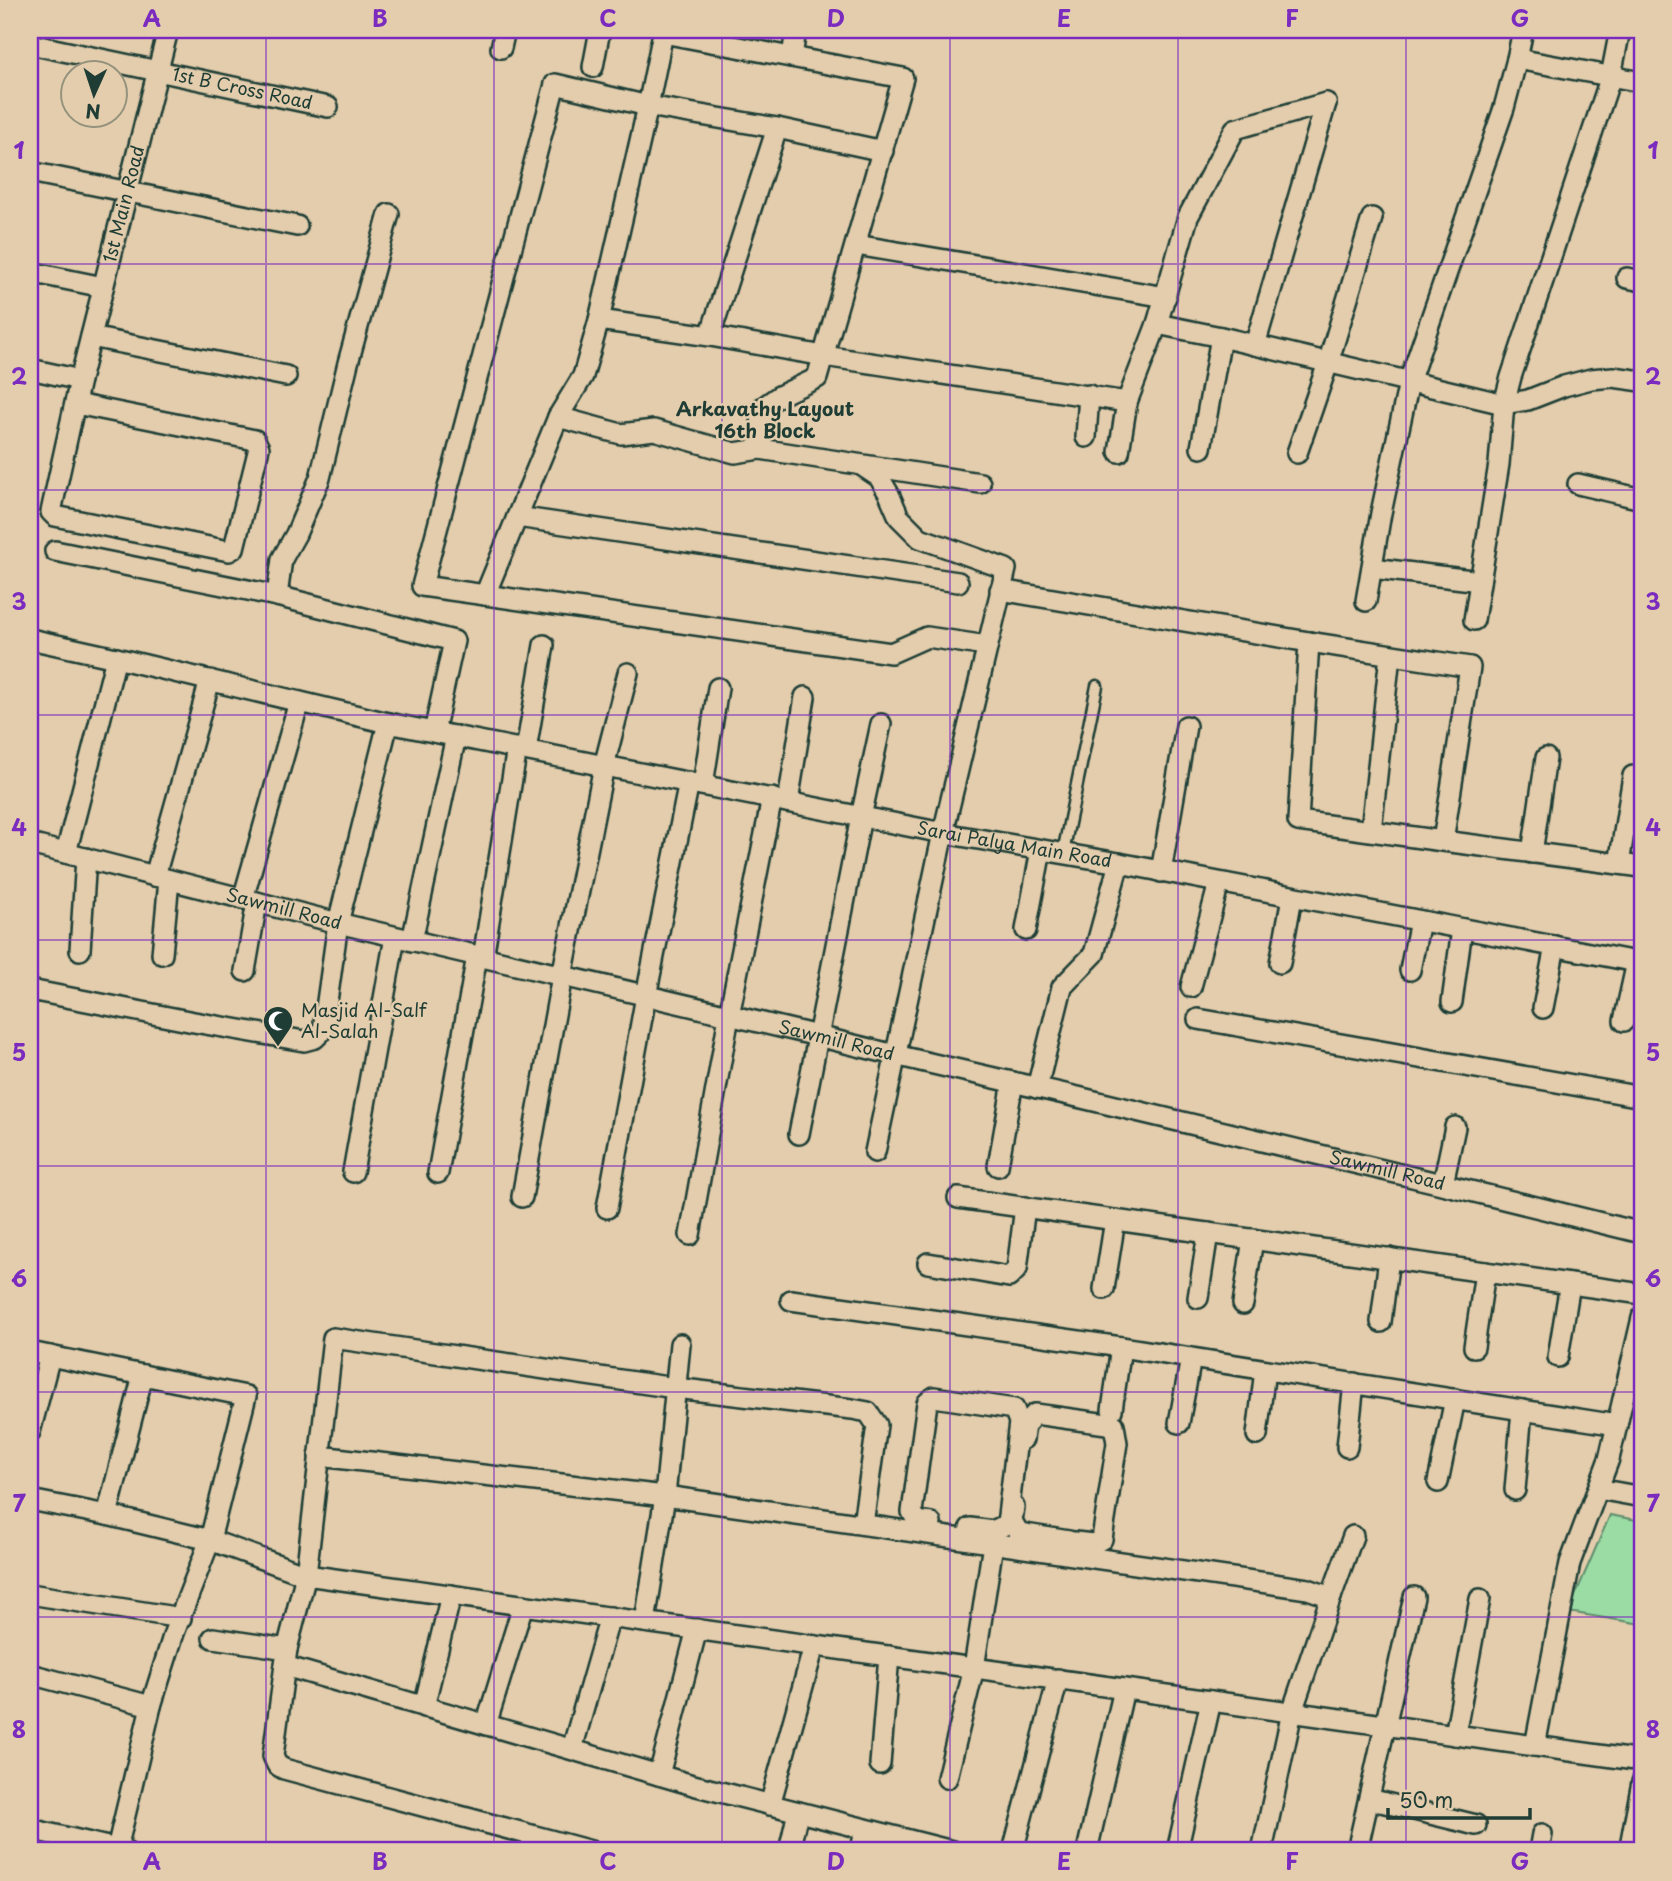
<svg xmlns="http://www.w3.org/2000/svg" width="1672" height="1881" viewBox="0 0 1672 1881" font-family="'Playpen Sans',sans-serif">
  <rect width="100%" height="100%" fill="#e4cdad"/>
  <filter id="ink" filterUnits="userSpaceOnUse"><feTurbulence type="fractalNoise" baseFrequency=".0143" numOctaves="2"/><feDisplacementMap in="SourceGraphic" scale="14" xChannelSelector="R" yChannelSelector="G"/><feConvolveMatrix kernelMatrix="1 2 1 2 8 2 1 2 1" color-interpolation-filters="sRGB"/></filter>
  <g filter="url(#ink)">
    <path fill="#9bdba4" stroke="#5d8c6c" stroke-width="2" d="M1610 1515 1642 1521V1624L1568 1612Z"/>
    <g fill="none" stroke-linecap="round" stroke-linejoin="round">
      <g stroke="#1f3d34" stroke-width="15">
        <path id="service" d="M1063 853 1097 686"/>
      </g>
      <g stroke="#1f3d34" stroke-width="24">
        <g id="minor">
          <path id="s1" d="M30 44 328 107"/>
          <path d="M501 48 505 30"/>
          <path d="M792 57 796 30"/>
          <path d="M1517 59 1642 82"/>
          <path d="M593 67 600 30"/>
          <path d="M883 151 777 128 648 106 555 84 422 586 891 653 927 637 987 646"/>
          <path d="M30 172 297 226"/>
          <path d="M856 245 1166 297"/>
          <path d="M30 272 103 287"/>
          <path d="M1627 278 1642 281"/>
          <path d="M599 320 710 336 824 356 1127 402 1157 324 1188 217 1235 129 1326 103"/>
          <path d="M1157 324 1221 337 1504 404 1528 400 1564 386 1591 379 1613 377 1642 381"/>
          <path d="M710 336 777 128"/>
          <path d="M91 337 286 376"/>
          <path d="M1255 345 1326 103"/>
          <path d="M30 369 80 380"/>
          <path id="s2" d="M76 404 255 440 259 448 234 548 229 551 55 516 51 512 80 380 168 30"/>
          <path d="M558 417 621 434 654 430 735 453 760 449 980 483"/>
          <path d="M1086 437 1089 395"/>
          <path d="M1201 448 1221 337"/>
          <path d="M1119 452 1127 402"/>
          <path d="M1297 453 1328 363 1372 218"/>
          <path d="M861 465 879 477 889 494 899 517 920 538 1006 569 943 833 875 1152"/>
          <path d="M1578 484 1642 499"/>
          <path d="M517 517 958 582"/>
          <path d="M55 551 277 596 454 641 434 732"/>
          <path d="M1372 568 1480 581"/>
          <path d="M1000 590 1309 642 1470 667 1443 841 1642 867"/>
          <path d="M485 595 558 417 583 376 599 320 648 106 663 33 903 78 817 378 779 396 762 408 760 449"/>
          <path d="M277 596 282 559 296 534 320 478 348 363 389 214"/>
          <path d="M1366 601 1381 513 1409 382 1504 108 1517 59 1523 30"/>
          <path d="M1474 620 1499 464 1504 404 1511 377 1611 76 1620 30"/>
          <path id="s3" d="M30 639 116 658 388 723 943 833 1119 863 1642 963"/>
          <path d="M1309 642 1298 821 1443 841"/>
          <path d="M526 750 544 645"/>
          <path d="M703 785 718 688"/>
          <path d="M788 802 805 697"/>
          <path d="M1371 831 1390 655"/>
          <path id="s4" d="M30 844 338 923 818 1036C907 1059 996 1078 1086 1099 1271 1143 1457 1187 1642 1233"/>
          <path d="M66 853 116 658"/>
          <path d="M1532 853 1546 758"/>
          <path d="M1619 864 1633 776"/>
          <path d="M1161 872 1186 726"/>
          <path d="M155 876 210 680"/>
          <path d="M243 899 299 702"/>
          <path d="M1026 930 1041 850"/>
          <path d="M412 941 456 736"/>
          <path d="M80 950 86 858"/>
          <path d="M162 954 169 880"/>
          <path d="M483 958 517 748"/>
          <path d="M1280 963 1292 897"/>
          <path d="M1410 970 1420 921"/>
          <path d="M245 971 257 902"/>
          <path d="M1191 987 1219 883"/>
          <path d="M30 990 194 1022 304 1041 315 1038 323 1030 338 923 388 723"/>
          <path d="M1452 1002 1462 929"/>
          <path d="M1543 1008 1555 946"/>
          <path d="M1198 1019 1642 1097"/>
          <path d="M1624 1021 1637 962"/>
          <path d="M1037 1088 1062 987 1094 954 1119 863"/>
          <path d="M799 1134 861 817 881 724"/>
          <path d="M998 1166 1013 1082"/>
          <path d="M353 1172 395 937"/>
          <path d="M438 1173 477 956"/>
          <path d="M1443 1184 1455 1127"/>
          <path d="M522 1197 562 976 604 766 628 673"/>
          <path d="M958 1198 1642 1294"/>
          <path d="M607 1208 646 996 689 782"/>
          <path d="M690 1235 729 1016 772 798"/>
          <path d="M928 1263 1009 1277 1017 1269 1025 1207"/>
          <path d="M1104 1289 1115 1220"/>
          <path d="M1198 1298 1208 1233"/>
          <path d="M791 1300 1121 1347 1617 1425"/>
          <path d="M1243 1304 1253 1239"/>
          <path d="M1381 1322 1389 1258"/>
          <path d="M1474 1347 1485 1272"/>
          <path d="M30 1352 246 1396 210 1540 174 1633 151 1706 117 1849"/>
          <path d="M1558 1357 1570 1284"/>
          <path d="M1112 1410 1121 1347"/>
          <path d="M1179 1423 1191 1358"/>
          <path d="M30 1432 50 1356"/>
          <path d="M1257 1435 1265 1370"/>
          <path d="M1023 1439 1025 1425 1035 1414 1114 1425 1117 1443 1102 1539 1093 1544 1075 1542"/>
          <path d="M1347 1447 1354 1383"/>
          <path d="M319 1456 665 1496 1308 1589 1331 1597 1292 1712 1262 1851"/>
          <path d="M1438 1482 1455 1399"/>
          <path d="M1598 1489 1642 1497"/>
          <path d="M1515 1490 1522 1410"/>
          <path d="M30 1500 107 1515 210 1540 306 1575 1642 1761"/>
          <path d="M1014 1507 1012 1521 1019 1533 1069 1541"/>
          <path d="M107 1515 143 1375"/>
          <path d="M929 1533 931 1523 917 1521 912 1512 927 1403 934 1397 1014 1409 1019 1422 1007 1524 993 1531 970 1528"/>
          <path d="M30 1594 181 1618"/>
          <path d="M1331 1597 1353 1536"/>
          <path d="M645 1622 665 1496 680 1344"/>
          <path d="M213 1638 287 1649"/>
          <path d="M285 1666 693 1785 952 1851"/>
          <path d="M30 1674 151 1706"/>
          <path d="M424 1707 451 1595"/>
          <path d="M486 1725 523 1605"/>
          <path d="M1455 1735 1480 1599"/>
          <path d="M1535 1746 1570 1563 1609 1459 1642 1318"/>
          <path d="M572 1749 610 1617"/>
          <path d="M880 1764 889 1656"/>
          <path d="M659 1775 697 1629"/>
          <path d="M947 1778 974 1668 993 1544"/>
          <path d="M1369 1799 1476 1825"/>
          <path d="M770 1805 814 1646"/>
          <path d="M30 1829 125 1851"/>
          <path d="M591 1851 284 1769 277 1765 273 1756 287 1649 306 1575 333 1338 675 1388 852 1409 868 1412 877 1425 863 1524"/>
          <path d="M789 1851 798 1812"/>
          <path d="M861 1851 865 1829"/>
          <path d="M1013 1851 1058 1679"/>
          <path d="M1087 1851 1124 1689"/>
          <path d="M1177 1851 1211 1701"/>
          <path d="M1357 1851 1414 1597"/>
          <path d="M1539 1851 1542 1834"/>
          <path d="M1629 1851 1642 1782"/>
        </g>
      </g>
      <use href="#service" stroke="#e4cdad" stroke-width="10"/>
      <use href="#minor" stroke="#e4cdad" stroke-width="19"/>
    </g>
  </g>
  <path fill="none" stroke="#7b2cbf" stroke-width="2" stroke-opacity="0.55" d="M266 30V1851M494 30V1851M722 30V1851M950 30V1851M1178 30V1851M1406 30V1851M30 264H1642M30 490H1642M30 715H1642M30 940H1642M30 1166H1642M30 1392H1642M30 1617H1642"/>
  <defs>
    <g id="mosque-pin" transform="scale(1.575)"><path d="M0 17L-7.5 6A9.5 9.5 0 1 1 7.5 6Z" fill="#1f3d34" stroke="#e4cdad"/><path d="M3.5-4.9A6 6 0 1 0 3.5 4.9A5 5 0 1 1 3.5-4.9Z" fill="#fff"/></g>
  </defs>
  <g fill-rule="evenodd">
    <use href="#mosque-pin" x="278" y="1021"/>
  </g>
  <g text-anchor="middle" stroke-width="5" stroke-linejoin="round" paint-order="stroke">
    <g font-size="18" fill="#1f3d34" stroke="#e4cdad">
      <text dy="6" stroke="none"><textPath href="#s1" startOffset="217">1st B Cross Road</textPath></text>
      <text dy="6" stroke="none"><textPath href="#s2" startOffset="800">1st Main Road</textPath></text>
      <text dy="6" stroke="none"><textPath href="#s3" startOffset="1006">Sarai Palya Main Road</textPath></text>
      <text dy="6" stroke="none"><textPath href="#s4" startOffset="262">Sawmill Road</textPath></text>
      <text dy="6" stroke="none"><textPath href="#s4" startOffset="830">Sawmill Road</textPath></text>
      <text dy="6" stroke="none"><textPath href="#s4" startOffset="1396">Sawmill Road</textPath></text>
    </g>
    <g font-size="18" fill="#1f3d34" stroke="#e4cdad" text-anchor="start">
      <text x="301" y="1017">Masjid Al-Salf<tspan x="301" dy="21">Al-Salah</tspan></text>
    </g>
    <g font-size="19" font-weight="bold" fill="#1f3d34" stroke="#e4cdad">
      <text x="765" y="416">Arkavathy Layout<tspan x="765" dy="22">16th Block</tspan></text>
    </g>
  </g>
  <rect width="1672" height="1881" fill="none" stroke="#e4cdad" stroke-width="77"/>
  <g transform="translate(94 94) rotate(183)"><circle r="33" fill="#e4cdad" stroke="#95937d" stroke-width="2"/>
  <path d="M0-5L12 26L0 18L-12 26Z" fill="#1f3d34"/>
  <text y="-10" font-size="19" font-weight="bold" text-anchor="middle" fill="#1f3d34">N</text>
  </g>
  <path d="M1388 1808v10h142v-10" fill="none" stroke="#1f3d34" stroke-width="3.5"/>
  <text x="1399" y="1808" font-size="21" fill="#1f3d34" stroke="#e4cdad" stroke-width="5" paint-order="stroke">50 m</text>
  <rect x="38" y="38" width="1596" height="1804" fill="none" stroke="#7b2cbf" stroke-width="2.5"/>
  <g font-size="23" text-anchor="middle" font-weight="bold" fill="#7b2cbf">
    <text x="152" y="27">A</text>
    <text x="380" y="27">B</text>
    <text x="608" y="27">C</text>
    <text x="836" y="27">D</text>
    <text x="1064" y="27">E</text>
    <text x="1292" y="27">F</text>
    <text x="1520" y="27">G</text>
    <text x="19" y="159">1</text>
    <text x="1653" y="159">1</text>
    <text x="19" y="385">2</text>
    <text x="1653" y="385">2</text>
    <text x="19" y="610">3</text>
    <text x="1653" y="610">3</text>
    <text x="19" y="836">4</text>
    <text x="1653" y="836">4</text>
    <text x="19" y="1061">5</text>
    <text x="1653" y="1061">5</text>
    <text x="19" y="1287">6</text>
    <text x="1653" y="1287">6</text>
    <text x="19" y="1512">7</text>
    <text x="1653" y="1512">7</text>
    <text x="19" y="1738">8</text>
    <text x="1653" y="1738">8</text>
    <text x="152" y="1870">A</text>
    <text x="380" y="1870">B</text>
    <text x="608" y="1870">C</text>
    <text x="836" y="1870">D</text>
    <text x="1064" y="1870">E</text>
    <text x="1292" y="1870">F</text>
    <text x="1520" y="1870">G</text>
  </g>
</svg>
